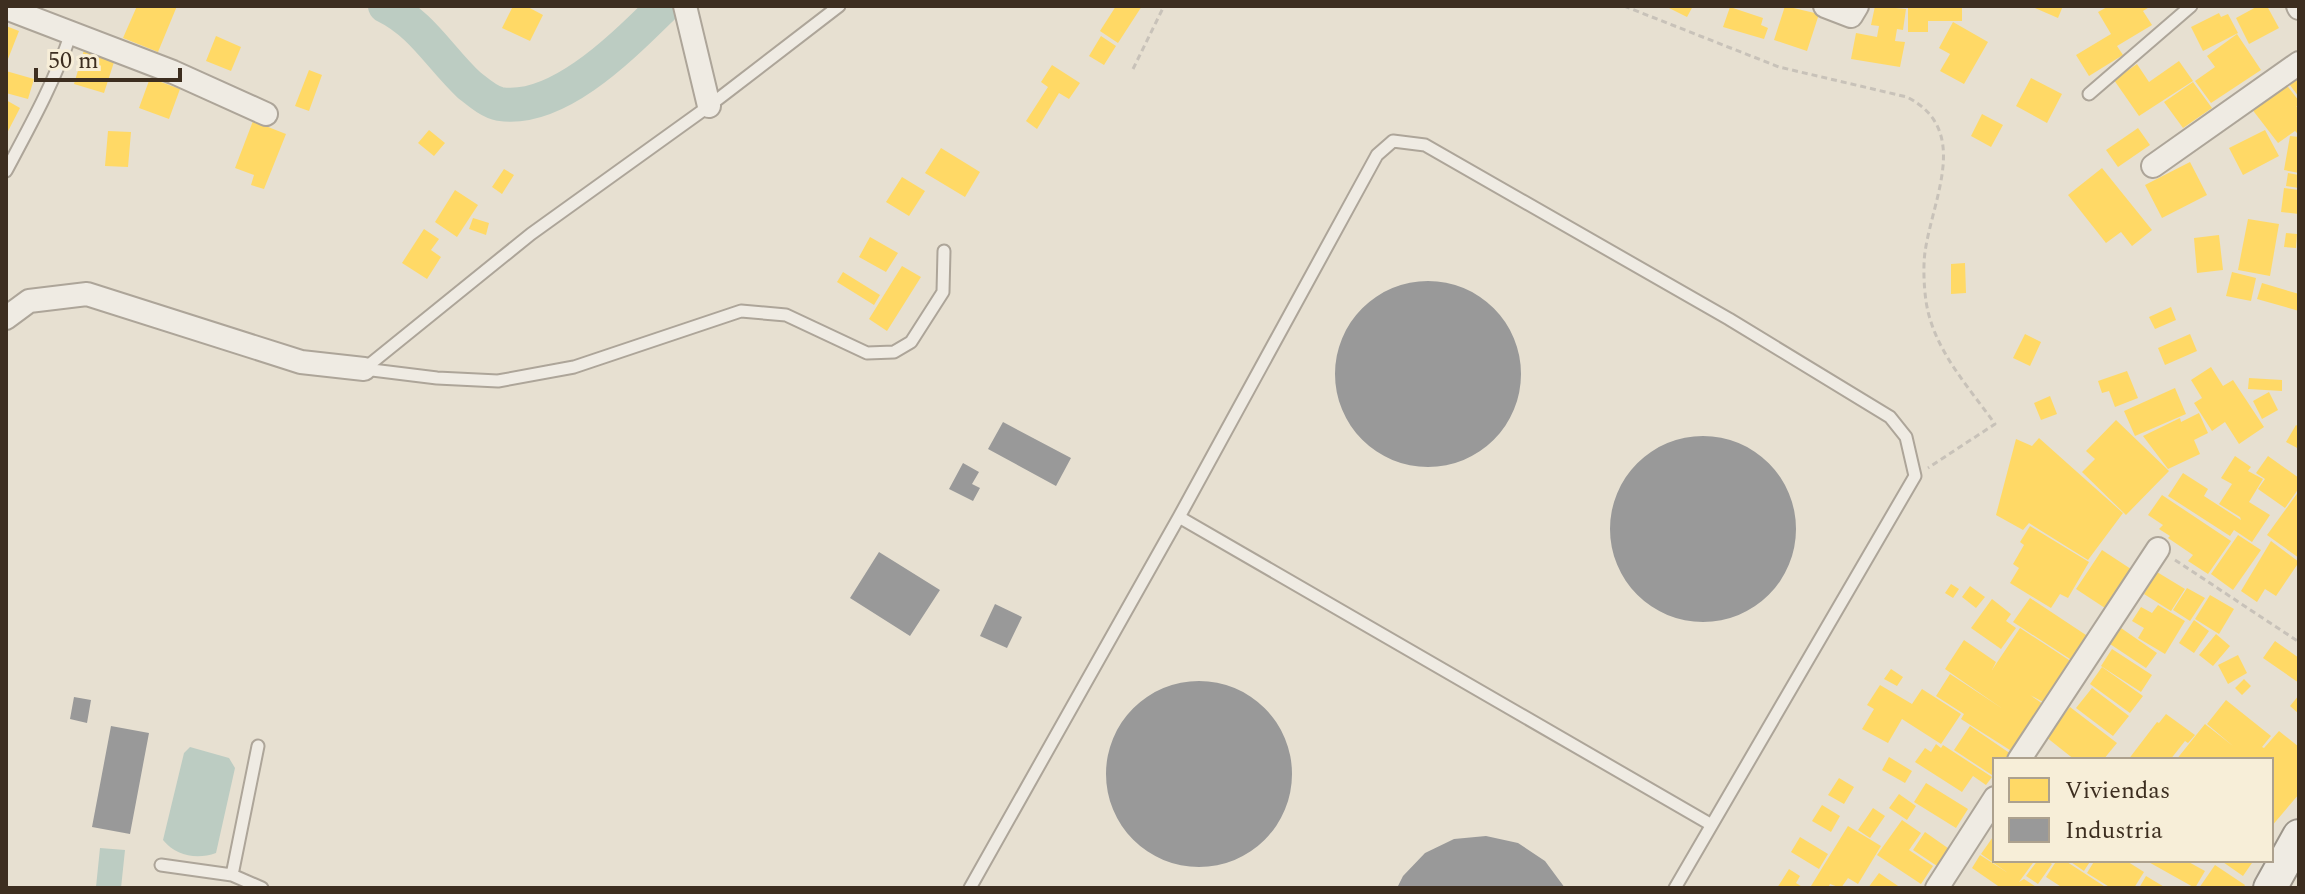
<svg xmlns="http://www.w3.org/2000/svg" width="2305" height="894" viewBox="0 0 2305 894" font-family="Spectral,serif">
  <rect width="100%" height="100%" fill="#e7e0d1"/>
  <path fill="#bcccc2" d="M190 747 229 758 235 768 216 853C197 860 176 856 163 840L184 753Z
    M100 848 125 850 121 888 96 887Z"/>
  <path fill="#ffd966" d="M137 6H177L158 52 123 38Z
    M513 6H526L543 15 530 41 502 28Z
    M1116 6H1142L1118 43 1100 31Z
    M1665 6H1693L1687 17Z
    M1785 6 1819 14 1807 51 1774 40Z
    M1875 6 1906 9 1903 30 1897 29 1895 41 1905 42 1900 67 1851 59 1856 33 1877 37 1879 26 1871 25Z
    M1908 6H1962V21H1928V32H1908Z
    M2030 6H2063L2058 18Z
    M2109 6H2151L2143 11 2152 25 2117 46 2123 55 2089 76 2076 55 2111 34 2098 12Z
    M2258 6H2267L2279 28 2249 44 2236 18Z
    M1730 7 1763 18 1761 25 1768 28 1764 39 1723 27Z
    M2219 13 2221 17 2228 14 2238 33 2203 51 2191 27Z
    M1953 22 1988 42 1964 84 1940 71 1950 54 1939 48Z
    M6 26 19 31 8 59 6 58Z
    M2237 34 2261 70 2211 103 2195 81 2215 67 2207 56Z
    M216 36 241 47 231 71 206 61Z
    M1101 36 1116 46 1104 65 1089 56Z
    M84 50 115 59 104 93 74 84Z
    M2179 61 2193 81 2139 116 2114 80 2137 64 2149 82Z
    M1052 65 1080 83 1069 99 1059 93 1037 129 1026 121 1048 87 1041 82Z
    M309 70 322 75 309 111 295 106Z
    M6 71 34 79 28 99 6 93Z
    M2299 71V97L2286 80Z
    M150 78 180 89 169 119 139 108Z
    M2031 78 2062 94 2047 123 2016 106Z
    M2193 82 2212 108 2183 128 2164 102Z
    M2285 83 2299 101V107L2296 106 2299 110V135L2295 131 2278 143 2248 104Z
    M6 100 20 108 6 135Z
    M1982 114 2003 125 1991 147 1971 136Z
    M253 121 286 134 264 189 251 185 254 175 235 168Z
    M2138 128 2150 145 2118 167 2106 150Z
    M429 130 445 143 434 156 418 143Z
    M2265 130 2279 156 2243 175 2229 148Z
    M108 131 131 132 128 167 105 166Z
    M2290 136 2299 137V173L2284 170Z
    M941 148 980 172 965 197 925 173Z
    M2190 162 2207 195 2162 218 2145 185Z
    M2102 168 2152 230 2132 246 2121 232 2106 243 2068 195Z
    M504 169 514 175 502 194 492 187Z
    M2288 173 2299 175V188L2286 186Z
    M902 177 925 191 909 216 886 202Z
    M2284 188 2299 190V214L2281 212Z
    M455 190 478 205 457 237 435 222Z
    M473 218 489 223 486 235 469 229Z
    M2248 219 2279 224 2270 276 2238 270Z
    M424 229 439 239 431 250 441 257 427 279 402 263Z
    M2286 233 2297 234 2296 248 2284 247Z
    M2219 235 2223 270 2197 273 2194 238Z
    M870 237 898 253 886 272 859 257Z
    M1965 263 1966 293 1951 294V264Z
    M902 266 921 277 887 331 869 319Z
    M843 272 880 295 874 305 837 282Z
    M2232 272 2256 278 2251 301 2226 296Z
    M2262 283 2299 294V311L2257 299Z
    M2171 307 2176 320 2155 329 2149 317Z
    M2025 334 2041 342 2030 366 2013 358Z
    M2190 334 2197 351 2165 365 2158 348Z
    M2211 367 2223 386 2233 380 2264 427 2239 444 2225 422 2212 431 2194 403 2202 398 2191 380Z
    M2127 371 2138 398 2115 407 2109 391 2102 393 2098 381Z
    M2249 378 2282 380V391L2248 389Z
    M2175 388 2186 414 2135 436 2124 411Z
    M2269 392 2278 410 2262 419 2253 401Z
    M2050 396 2057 414 2041 420 2034 403Z
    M2199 413 2208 433 2194 440 2200 454 2168 469 2143 436 2180 418 2181 422Z
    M2116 420 2169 471 2126 515 2082 472 2095 459 2086 451Z
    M2296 425 2299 427V449L2286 442Z
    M2039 438 2123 513 2088 560 2029 523 2023 530 1996 515 2016 439 2032 446Z
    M2235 456 2251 467 2248 471 2263 479 2249 502 2270 515 2252 542 2234 530 2230 536 2168 496 2183 473 2208 489 2204 496 2241 520 2240 517 2219 504 2232 484 2221 478Z
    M2268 456 2299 478V488L2285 508 2258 489 2265 479 2256 473Z
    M2299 491V558L2267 535Z
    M2162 495 2231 541 2208 574 2188 561 2193 555 2168 538 2170 536 2159 529 2163 525 2148 515Z
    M2030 526 2089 562 2068 598 2060 594 2051 608 2010 583 2019 568 2013 564 2024 545 2020 542Z
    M2238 535 2261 550 2233 590 2211 574Z
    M2271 541 2299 562 2276 596 2265 589 2257 602 2241 591Z
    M2102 550 2137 573 2111 612 2076 589Z
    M2157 572 2185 589 2171 611 2144 594Z
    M1951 584 1959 589 1953 598 1945 593Z
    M1970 586 1985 597 1976 608 1962 597Z
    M2187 588 2205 598 2190 621 2173 610Z
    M2210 595 2234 609 2219 634 2195 619Z
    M2030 598 2089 637 2073 661 2013 622Z
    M1992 599 2011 614 2006 621 2016 628 2001 649 1971 628Z
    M2158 605 2185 621 2165 654 2138 638 2144 628 2132 621 2141 607 2152 613Z
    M2194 620 2209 631 2194 653 2179 643Z
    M2020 628 2072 662 2045 703 2030 695 2046 706 2013 752 1961 719 1964 714 1936 696 1950 674 2003 709 1945 669 1964 640 1996 662 1992 670Z
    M2121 628 2157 653 2146 668 2110 644Z
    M2216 634 2230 646 2213 666 2199 655Z
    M2275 641 2299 658V683L2263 658Z
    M2112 649 2152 675 2141 692 2101 666Z
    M2238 655 2247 673 2228 684 2218 665Z
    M2102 667 2143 696 2130 713 2090 684Z
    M1891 669 1903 677 1897 686 1884 679Z
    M2244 679 2251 686 2242 695 2235 688Z
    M1880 685 1912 704 1922 689 1961 714 1941 744 1902 719 1888 743 1862 729 1874 709 1867 705Z
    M2092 688 2129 716 2113 736 2076 708Z
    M2299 695V714L2290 706Z
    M2226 700 2271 736 2262 747 2264 748 2279 731 2299 747V794L2271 827V760H2176L2205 724 2233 746 2207 724Z
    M2070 707 2117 743 2103 760H2075L2046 737Z
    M2166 714 2195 735 2188 743 2185 741 2170 760H2128L2157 722 2159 723Z
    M1970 726 2011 754 2007 760H1995V777L1954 750Z
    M1936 744 1941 748 1943 745 1992 777 1986 785 1973 776 1962 792 1915 762 1925 748 1931 752Z
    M1889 757 1912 771 1905 783 1882 770Z
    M1839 778 1854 787 1844 804 1828 795Z
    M1926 783 1968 809 1956 828 1914 802Z
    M1899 794 1916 806 1907 820 1889 808Z
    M1822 805 1840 816 1831 832 1812 821Z
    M1873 808 1885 816 1870 838 1858 830Z
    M1902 820 1921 833 1909 850 1933 866 1921 884 1877 855Z
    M1848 826 1881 846 1858 884 1848 878 1841 888 1830 884 1828 888H1814L1811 886Z
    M1925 832 1952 851 1940 868 1913 850Z
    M1995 834V860H2035L2019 882 2024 879 2038 888H2001L1972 868 1980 855 2008 873 1981 854Z
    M1800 837 1828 854 1819 869 1791 852Z
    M2038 860H2047L2052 864 2038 884 2026 876Z
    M2057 860H2064L2107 888H2063L2046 877Z
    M2068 860H2091L2084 871Z
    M2095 860H2125L2144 872 2134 888H2111L2087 873Z
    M2145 860H2185L2205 871 2195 888Z
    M2220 860H2254L2243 876Z
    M2215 865 2245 885 2243 888H2199Z
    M1789 869 1800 876 1796 883 1804 888H1777Z
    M1879 873 1901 888H1868Z
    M2146 876 2166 888H2139Z"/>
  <path fill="#999" d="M1335 374a93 93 0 1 1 186 0a93 93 0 1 1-186 0Z
    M1003 422 1071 458 1056 486 988 449Z
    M1610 529a93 93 0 1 1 186 0a93 93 0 1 1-186 0Z
    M963 463 979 472 972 484 980 488 973 501 949 489Z
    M879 552 940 590 910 636 850 598Z
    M995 604 1022 617 1007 648 980 636Z
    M1106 774a93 93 0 1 1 186 0a93 93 0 1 1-186 0Z
    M74 697 91 700 87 723 70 719Z
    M111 726 149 733 130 834 92 827Z
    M1486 836 1518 843 1545 861 1565 888H1397L1403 876 1425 853 1454 839Z"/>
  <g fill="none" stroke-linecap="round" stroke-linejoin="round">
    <path stroke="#bcccc2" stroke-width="34" d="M385 6C422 24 440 58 469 85 478 92 489 102 500 104 559 113 625 44 664 6"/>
    <g stroke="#ada599" stroke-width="15">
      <path id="service" d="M2089 94 2191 6
        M6 171C30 126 55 81 71 33
        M364 369 437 378 498 381 574 367 741 311 786 315 867 353 894 352 911 342 943 292 944 251
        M364 369 531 234 709 106 839 6
        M1179 517 1710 824
        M161 865 232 875 262 888
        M232 875 258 746
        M970 888 1179 517 1377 155 1393 141 1425 145 1729 319 1890 417 1906 437 1915 476 1675 888"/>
    </g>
    <g stroke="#ada599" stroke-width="26">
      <path id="minor" d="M685 6 709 106
        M1825 6 1851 16 1857 6
        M2298 6 2299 8
        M6 8 173 72 266 114
        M2153 166 2299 63
        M6 318 29 301 87 294 301 362 364 369
        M2019 760 2158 549
        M1937 888 1995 798"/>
    </g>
    <g stroke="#9c958a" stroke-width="36">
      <path id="secondary" d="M2270 888 2299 836"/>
    </g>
    <path stroke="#c8c2b9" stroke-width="3" stroke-dasharray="6 4" stroke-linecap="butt" d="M1624 6 1779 67 1907 97C1971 130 1933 197 1925 252 1923 267 1924 287 1926 301 1933 349 1968 386 1995 424L1928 468
      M1133 69 1164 6
      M2175 560 2299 642"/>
    <use href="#service" stroke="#efebe3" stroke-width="11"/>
    <use href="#minor" stroke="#efebe3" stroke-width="22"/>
    <use href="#secondary" stroke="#efebe3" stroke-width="32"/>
  </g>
  <rect width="2305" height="894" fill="none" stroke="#3d2e20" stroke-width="16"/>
  <rect x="1993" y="758" width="280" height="104" fill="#f7eed8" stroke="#ada18e" stroke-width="2"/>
  <rect x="2009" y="778" width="40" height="24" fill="#ffd966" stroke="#ada18e" stroke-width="2"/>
  <text x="2065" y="798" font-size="24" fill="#3d2e20">Viviendas</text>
  <rect x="2009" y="818" width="40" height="24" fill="#999999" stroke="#ada18e" stroke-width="2"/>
  <text x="2065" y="838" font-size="24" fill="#3d2e20">Industria</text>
  <path d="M36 68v12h144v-12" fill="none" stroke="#3d2e20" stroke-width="4"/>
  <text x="48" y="68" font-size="24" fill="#3d2e20" stroke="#f7eed8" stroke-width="6" paint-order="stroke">50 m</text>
</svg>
